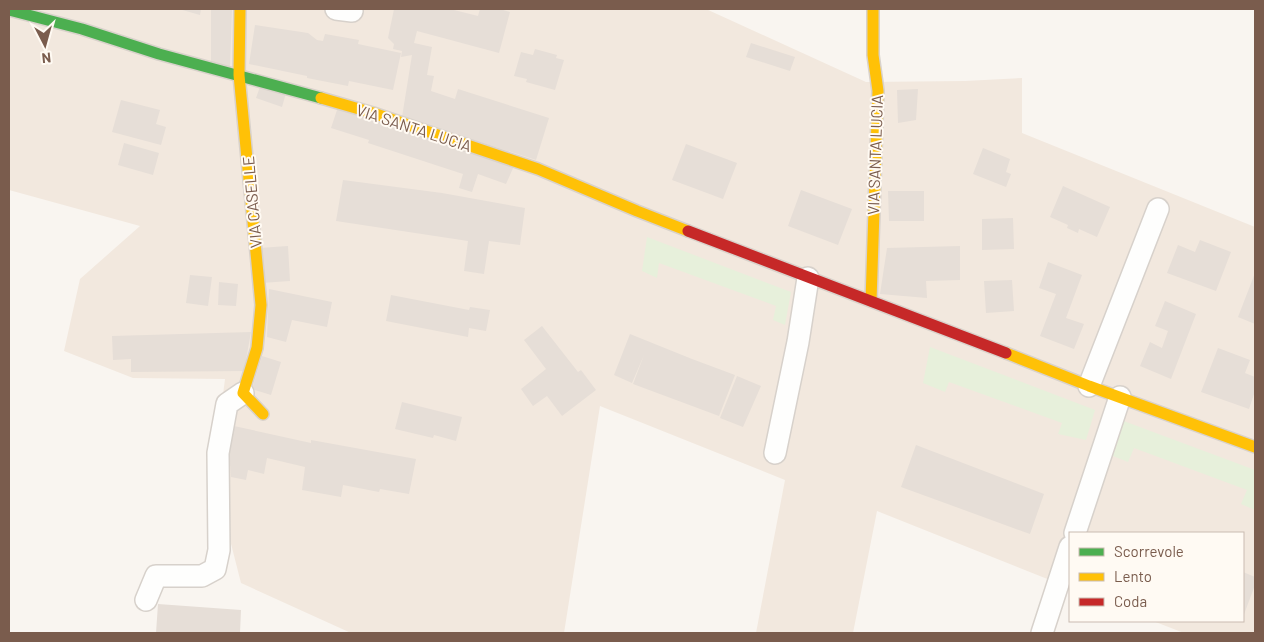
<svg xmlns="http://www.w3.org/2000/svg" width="1264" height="642" viewBox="0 0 1264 642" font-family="Barlow,sans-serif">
  <rect width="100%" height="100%" fill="#f9f5f0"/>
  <path fill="#f2e8de" d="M9 9H706L866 82 965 81 1022 78V133L1255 227V633H1184L1153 621H1243V533H1070V588L877 511 853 633H756L785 480 600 406 564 633H351L241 583 213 473 225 379 133 378 64 351 80 279 140 226 9 190Z"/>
  <path fill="#e7f0db" d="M647 237 791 292 785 325 773 320 776 306 659 263 657 278 642 271Z
    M930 347 1095 410 1086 440 1058 434 1062 423 949 382 945 392 923 383Z
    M1121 420 1255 470V510L1241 504 1247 490 1134 448 1128 462 1108 454Z"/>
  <path fill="#e6ded7" d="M179 9H201L200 15Z
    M211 9H232L230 67 211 62Z
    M394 9H450L478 16 480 9H503V10L510 12 499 53 417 31 414 43 432 47 427 75 434 76 431 91 455 99 458 89 549 118 536 160 402 117 412 55 401 57 402 51 393 49 394 44 388 38Z
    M255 25 308 33 317 40 323 41 325 34 359 40 358 44 401 53 393 90 349 81 348 86 307 78V76L249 64Z
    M751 43 795 57 790 71 746 57Z
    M535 49 557 55 556 58 564 60 555 90 526 82 527 79 514 76 521 52 533 55Z
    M261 84 286 93 282 107 256 98Z
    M918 89 916 120 898 123 897 90Z
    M121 100 160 110 156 124 166 127 161 145 112 132Z
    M338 107 514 166 506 184 478 174 472 192 459 188 463 174 368 143 369 140 331 128Z
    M124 143 159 153 153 175 118 165Z
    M686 144 737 163 723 199 672 180Z
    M983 148 1010 159 1006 172 1011 174 1006 187 973 174Z
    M343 180 442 193 525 208 520 245 489 241 484 274 464 271 468 241 336 221Z
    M1063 186 1110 207 1097 237 1079 229 1078 233 1067 228 1068 225 1050 217Z
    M801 190 852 209 838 245 788 226Z
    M888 191H924V221H889Z
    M1013 218 1014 249 982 250V219Z
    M1200 240 1231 252 1216 291 1167 273 1178 245 1195 252Z
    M288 246 290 281 261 283 259 248Z
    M960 246V280L926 281 927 298 880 294 887 248Z
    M1048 262 1082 275 1066 318 1084 324 1074 349 1040 336 1056 294 1039 288Z
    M1255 273V324L1238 317Z
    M190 275 212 277 208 306 186 303Z
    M1012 280 1014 311 986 313 984 281Z
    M219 282 238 284 236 306 218 305Z
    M269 289 332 302 327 327 292 320 286 342 267 337Z
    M391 295 469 310 470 307 490 310 486 331 469 328 468 337 386 321Z
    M1165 301 1196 314 1171 379 1140 366 1150 342 1162 348 1168 331 1155 326Z
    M542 326 578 372 581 370 596 390 562 416 547 396 533 406 521 389 546 369 524 340Z
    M251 332 244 371 131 372V359L113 360 112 336Z
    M630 334 692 359 735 375 719 416 633 384 644 355 632 383 614 375Z
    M1218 348 1250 360 1245 373 1255 377V391L1249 409 1201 392Z
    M262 356 281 362 271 395 252 389Z
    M737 376 761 386 743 427 720 418Z
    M402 402 462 417 456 441 434 435 433 438 395 429Z
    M234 426 311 443V440L416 459 409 494 380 489 379 492 343 485 341 497 302 490 305 467 267 458 264 474 248 470 246 480 231 477 229 449Z
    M916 445 1044 494 1030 534 901 487Z
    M1243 572 1255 577V585L1243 617Z
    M158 604 241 610 240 633H156Z"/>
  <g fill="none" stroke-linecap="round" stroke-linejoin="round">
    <g stroke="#d7d1cb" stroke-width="24">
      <path id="street" d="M336 9 352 11
        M1089 386 1158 209
        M775 453 798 342 808 278
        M1075 533 1120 397
        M146 600 156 576H202L215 569 219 550 218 453 227 404 243 393
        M1042 633 1070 547"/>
    </g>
    <g stroke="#d9d2cb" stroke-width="14">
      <path id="fast" d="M9 10 82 29 159 54 321 98"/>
    </g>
    <g stroke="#d9d2cb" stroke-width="14">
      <path id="slow" d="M240 9 239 75 261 305 257 348 243 393 263 414
        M321 98 373 113 538 169 637 211 688 231
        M871 301 878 91 873 55V9
        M1006 353 1089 386 1255 447"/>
    </g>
    <g stroke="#d9d2cb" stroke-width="14">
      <path id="jam" d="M688 231 1006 353"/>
    </g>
    <use href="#street" stroke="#fefefd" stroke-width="21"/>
    <use href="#fast" stroke="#4caf50" stroke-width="11"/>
    <use href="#slow" stroke="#ffc107" stroke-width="11"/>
    <use href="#jam" stroke="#c62828" stroke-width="11"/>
  </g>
  <g text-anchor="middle" stroke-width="4" stroke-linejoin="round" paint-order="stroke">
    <g font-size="16" fill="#7a5c4d" stroke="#fffaf3">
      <text transform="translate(414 128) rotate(18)" y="6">VIA SANTA LUCIA</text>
      <text transform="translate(875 155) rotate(-88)" y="6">VIA SANTA LUCIA</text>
      <text transform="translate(252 202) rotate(-95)" y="6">VIA CASELLE</text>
    </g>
  </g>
  <rect width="1264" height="642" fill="none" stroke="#7a5c4d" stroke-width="20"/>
  <rect x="1069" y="532" width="175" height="90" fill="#fffaf3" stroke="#cabbb1"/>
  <rect x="1079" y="548" width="25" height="8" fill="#4caf50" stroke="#cabbb1"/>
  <text x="1114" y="557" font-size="15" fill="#7a5c4d">Scorrevole</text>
  <rect x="1079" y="573" width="25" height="8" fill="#ffc107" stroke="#cabbb1"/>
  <text x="1114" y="582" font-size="15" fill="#7a5c4d">Lento</text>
  <rect x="1079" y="598" width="25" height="8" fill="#c62828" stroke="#cabbb1"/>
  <text x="1114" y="607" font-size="15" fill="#7a5c4d">Coda</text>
  <g transform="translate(45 45) rotate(174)" stroke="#fffaf3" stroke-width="4" paint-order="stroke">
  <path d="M0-4L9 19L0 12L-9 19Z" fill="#7a5c4d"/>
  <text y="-8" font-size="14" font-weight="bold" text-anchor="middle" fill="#7a5c4d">N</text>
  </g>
</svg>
